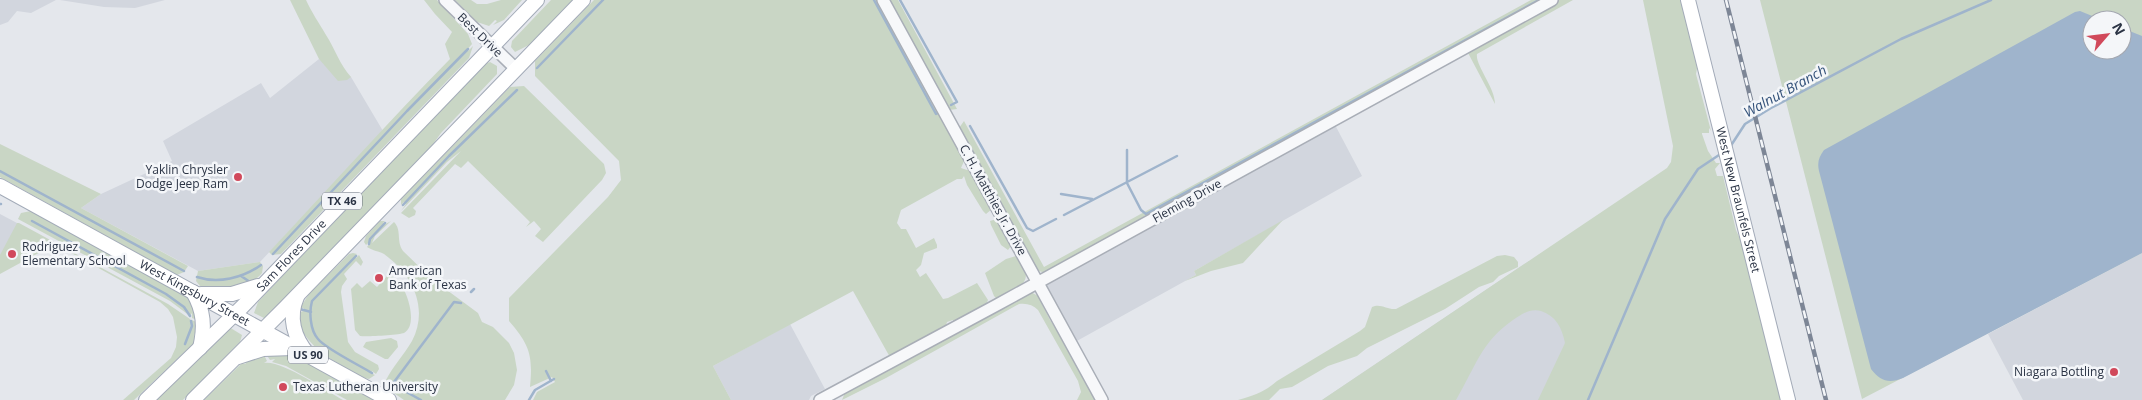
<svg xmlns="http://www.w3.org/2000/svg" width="2142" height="400" viewBox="0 0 2142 400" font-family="'Open Sans',sans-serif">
  <rect width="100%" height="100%" fill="#e4e7ec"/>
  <path fill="#d2d6de" d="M0 0H56L31 13 17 11 8 22 0 25Z
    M60 0H165L135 8 104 7Z
    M319 59 351 77 383 131 260 262 198 271 81 208 101 194 172 161 163 141 261 83 270 98Z
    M1334 123 1362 176 1194 271 1196 275 1075 342 1045 286 1047 281Z
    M0 214 17 223 49 241 0 268Z
    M2142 253V400H2023L1988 334Z
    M1529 261 1579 335 1555 400H1322Z
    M790 324 825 389 811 396 809 400H731L713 366Z"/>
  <path fill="#c9d6c5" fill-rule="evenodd" d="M290 0H306C312 13 319 23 326 35 335 49 340 65 351 77L347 80 338 81 319 59Z
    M424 0H437L468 34 472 44 466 51H468L473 46 469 58 281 254 272 255 269 252C329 188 388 122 450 59L445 44 452 32 435 14Z
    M455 0H471L477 4H487L501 0H522L504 20 493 25 497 21 495 20 489 26 477 22Z
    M551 0H574L533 43 515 52 511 47 512 41Z
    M594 0H879L965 159 961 168 967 170 970 167 992 209 986 214 983 211 967 185 964 176 962 179H957L901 210 897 223 901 229H906L916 248 934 238 937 245V248L924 253 921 265 916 270 920 277 926 273 943 299 948 298 977 283 988 300 985 307 954 325 953 320 947 322 945 329 891 359 853 291 713 366 731 400H533L537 392 555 382 552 377 530 387C533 356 530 345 509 321V298L608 197 621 180 619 161 535 76V61Z
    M887 0H898L957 109 949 110Z
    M1531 0H1544L1045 273 1036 270 959 128 964 121 1044 267Z
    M1559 0H1573L1477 54C1475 65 1495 87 1495 104L1467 51Z
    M1643 0H1682L1698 63 1696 74 1711 131 1709 128V133H1702V134L1708 151 1716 163H1720L1715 169 1717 176H1723L1736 230 1744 248 1784 400H1538L1565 343C1562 328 1556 316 1541 311 1530 308 1522 314 1513 320 1481 342 1475 368 1456 400H1322L1667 168 1671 162 1673 146Z
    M1760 0H2142V253L1862 399ZM2092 20H2122V50H2092Z
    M490 62 497 66V74L441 133 428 151 266 319 254 313 258 302 393 157 485 64Z
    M524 86 604 164 606 173 602 180 543 242 535 236 541 229 534 221 526 227 530 222 468 161 461 168 455 164 413 208 416 211 415 215 409 218 401 213 461 151 447 162 401 211 406 204 404 202 401 205V199L510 87Z
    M0 144 101 194 81 208 188 266 184 272 177 275 0 177Z
    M31 211 188 297 193 301 197 320 192 318V313L190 316 170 301 18 219 21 213Z
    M997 219 1011 246 1008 250 1001 245 991 225 990 221Z
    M1283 220 1243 263 1211 271 1185 281 1196 275 1194 271Z
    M380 221H385L383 223 384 225 391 221 375 236 372 243 394 222C402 230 396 241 403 251L432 279 478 313 482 322 493 327 509 343 514 353 517 370 514 385 505 400H404L385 387V382L390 383 386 380C393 366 404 355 412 341 429 308 413 275 384 254 379 251 373 251 367 247L370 243 369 242 366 245 364 242 366 236Z
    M17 223H19L168 304 190 319 191 323 192 320 198 323 199 334 195 333 194 336 197 337 194 343 134 400H123L171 358 176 347 177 337 173 317 168 309 160 302 55 244 0 274V255Z
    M353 253 357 254 354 257 356 258 359 255 363 262 361 266 356 261 344 274 347 279 342 286 341 292 348 342 355 352 378 365 379 369 376 374 372 371 371 373 375 375 369 379C362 378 355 372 348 369 327 357 310 347 299 325L300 321 298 320 299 311 302 312 304 308H300L309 294 349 254Z
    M1505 255 1514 257 1518 262V267L1499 276 1493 282 1479 287 1445 309 1367 348 1357 356 1328 366 1292 387 1280 389 1269 400H1238C1255 395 1263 393 1277 381L1360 331 1365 327 1372 307C1381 303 1387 310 1396 309L1497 256Z
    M1016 256C1020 259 1021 262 1023 266 1034 285 1011 291 997 299L994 296 985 273 1006 259Z
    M260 262 263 266 262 273C247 291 227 287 205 287L200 286 196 281 198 271Z
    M389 274C394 278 400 283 403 288 409 298 417 326 404 333 399 335 365 337 360 336L355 330 351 289 357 283 362 288 370 281 377 287Z
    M1031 292 1038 296 1050 320 1068 347 1099 400H1077L1081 392 1078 381 1038 310C1033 305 1027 303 1019 304L886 378 842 400 844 395 843 393Z
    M229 327 242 335 240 342 183 400H155Z
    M391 338 397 341 398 347 388 359H385L363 347 366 342Z
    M284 353 309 364 374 400H347L286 366 272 362 275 359 270 360 266 354Z
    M264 355 267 361 264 363C280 359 327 391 343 400H204L242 363 246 364 244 361Z"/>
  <path fill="#9fb4cc" d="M2080 11 2102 20H2092V50H2122V28L2142 36V253L1903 378C1889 384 1880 381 1871 369L1819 171C1817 162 1819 157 1824 150L2075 12Z"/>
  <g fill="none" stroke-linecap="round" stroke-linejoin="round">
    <path stroke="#9fb4cc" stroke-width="2.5" d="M874 0 936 114 938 113
      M900 0 957 102 951 105
      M537 68 603 0
      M970 126 1027 228 1033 231 1056 219
      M1730 147 1745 124 1771 108 1901 39 1991 0
      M1127 150V183L1141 210 1146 214 1539 0
      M0 171 184 271
      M1061 194 1092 199
      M0 204H1
      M403 205 449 156 517 90
      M1064 215 1177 156
      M32 221 166 294 184 307 190 316
      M369 244 370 239 385 223
      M273 254 407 111 468 49
      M356 256 312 301C309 312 310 330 318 339 326 349 359 365 372 373
      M241 276 250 282
      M197 277C218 284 243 278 261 265
      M471 292 474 289
      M300 309 311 312
      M185 344 192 326 191 321
      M546 371 551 381
      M389 383 392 384 394 382 454 302 461 303
      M392 384 421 400
      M529 400 535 390 554 379
      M1588 400 1665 219 1698 169 1722 153"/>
    <g stroke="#a9aeb7" stroke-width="14">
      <path id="minor" d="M445 0 516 69
        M883 0 1102 400
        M820 400 995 306 1552 0"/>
    </g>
    <g stroke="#a3abb8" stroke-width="16">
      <g id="major">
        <path id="s1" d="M1688 0 1788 400"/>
        <path id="s2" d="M0 186 389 400"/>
        <path d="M193 292C204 311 205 327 200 348"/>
        <path d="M201 294H232L258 286"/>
        <path d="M297 297C288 317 294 338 308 354"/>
        <path d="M238 357 263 349 293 348"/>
        <path id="s3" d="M146 400 242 307 537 0"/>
        <path d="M193 400 286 307 583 0"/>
      </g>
    </g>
    <use href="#minor" stroke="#f7f8fa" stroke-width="11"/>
    <use href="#major" stroke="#fff" stroke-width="14"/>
    <g stroke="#7d8696" stroke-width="4.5">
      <path id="rail" d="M1726 0 1826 400"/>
    </g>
    <use href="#rail" stroke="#f4f6f9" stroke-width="2.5" stroke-dasharray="8" stroke-linecap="butt"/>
  </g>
  <g fill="#d1495b" stroke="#f4f6f9" stroke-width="2">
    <circle cx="238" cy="177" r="5"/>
    <circle cx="12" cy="254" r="5"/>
    <circle cx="379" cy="278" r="5"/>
    <circle cx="2114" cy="372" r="5"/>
    <circle cx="283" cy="387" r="5"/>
  </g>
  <g text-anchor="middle" stroke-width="5" stroke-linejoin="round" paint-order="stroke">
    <g fill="#f4f6f9" stroke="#676e7b" stroke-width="1">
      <rect x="322" y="192.5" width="40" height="17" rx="4"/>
      <rect x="288" y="346.5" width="40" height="17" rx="4"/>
    </g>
    <g font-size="11" font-weight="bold" fill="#2b3445">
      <text x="342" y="205">TX 46</text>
      <text x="308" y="359">US 90</text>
    </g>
    <g font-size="12" fill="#2b3445" stroke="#f4f6f9">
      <text transform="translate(480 35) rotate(44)" y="4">Best Drive</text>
      <text transform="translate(993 200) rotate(61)" y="4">C. H. Matthies Jr. Drive</text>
      <text dy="4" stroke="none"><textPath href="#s1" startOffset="206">West New Braunfels Street</textPath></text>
      <text transform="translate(1187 201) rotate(-29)" y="4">Fleming Drive</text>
      <text dy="4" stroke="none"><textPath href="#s3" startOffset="205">Sam Flores Drive</textPath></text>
      <text dy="4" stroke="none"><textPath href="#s2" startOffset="222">West Kingsbury Street</textPath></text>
    </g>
    <g font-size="12" fill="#2b3445" stroke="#f4f6f9" text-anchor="start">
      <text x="228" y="174" text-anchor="end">Yaklin Chrysler<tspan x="228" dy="14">Dodge Jeep Ram</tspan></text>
      <text x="22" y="251">Rodriguez<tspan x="22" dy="14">Elementary School</tspan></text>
      <text x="389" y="275">American<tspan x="389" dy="14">Bank of Texas</tspan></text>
      <text x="2104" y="376" text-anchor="end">Niagara Bottling</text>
      <text x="293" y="391">Texas Lutheran University</text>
    </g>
    <g font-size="14" font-style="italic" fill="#34527a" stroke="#f4f6f9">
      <text transform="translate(1785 91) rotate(-29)" y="5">Walnut Branch</text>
    </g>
  </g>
  <g transform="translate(2107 35) rotate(62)"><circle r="24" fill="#f4f6f9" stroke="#a4a8b1"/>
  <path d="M0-4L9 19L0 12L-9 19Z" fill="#d1495b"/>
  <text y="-8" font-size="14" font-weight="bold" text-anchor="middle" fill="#2b3445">N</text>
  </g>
</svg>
